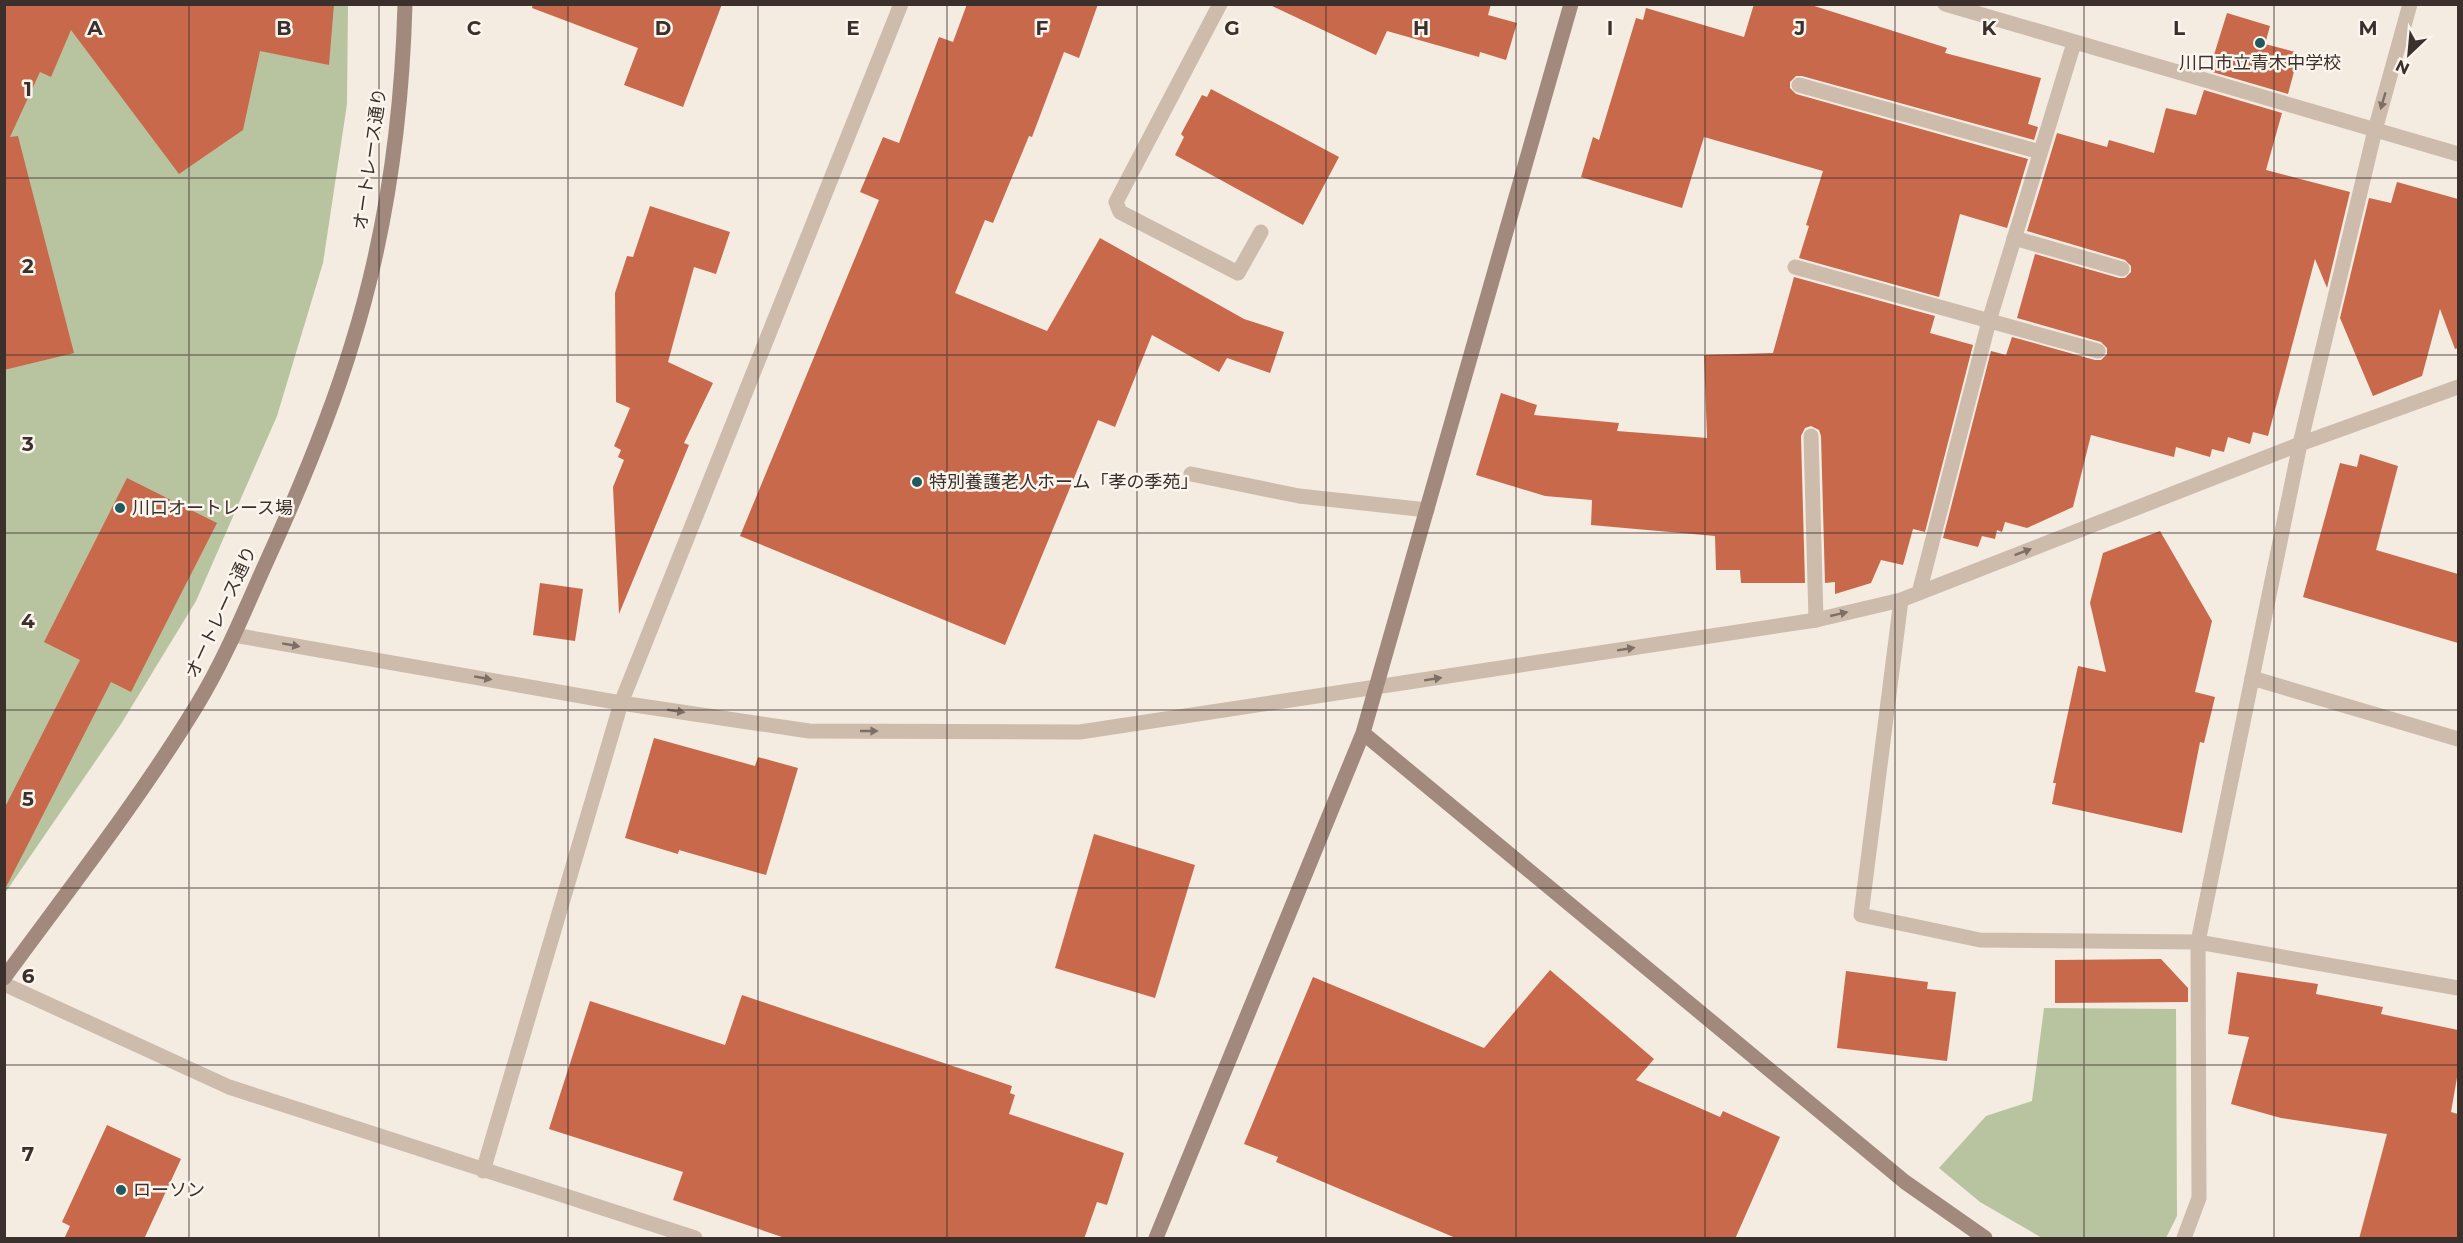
<svg xmlns="http://www.w3.org/2000/svg" width="2463" height="1243" viewBox="0 0 2463 1243" font-family="Montserrat,'Noto Sans JP',sans-serif">
  <rect width="100%" height="100%" fill="#f4ebe1"/>
  <path fill="#b8c4a0" d="M5 5H348L347 104 323 263 277 416 196 601 121 724 5 893Z
    M2044 1008 2176 1009 2177 1216 2166 1238H2042L1980 1202 1939 1168 1986 1116 2032 1101Z"/>
  <path fill="#c8694b" d="M4 4H334L329 65 260 51 243 130 179 174 71 30 51 77 40 72 10 137 18 136 74 353 4 370Z
    M533 4H722L683 107 624 85 638 48 532 8Z
    M967 4H1098L1079 58 1064 52 1032 137 1029 136 993 223 985 220 955 293 1047 331 1100 238 1244 319 1284 332 1270 373 1227 358 1219 372 1152 335 1115 427 1098 420 1005 645 740 536 879 200 860 192 883 137 899 143 939 37 953 42Z
    M1268 4H1491L1488 15 1517 23 1506 60 1480 52 1479 57 1387 31 1376 55Z
    M1754 4H1808L1947 48 1945 53 2041 78 2028 124 2038 127 2034 140 1802 76H1796L1790 82V88L1796 94 2028 159 2007 228 1960 214 1939 297 1799 258 1809 226 1806 225 1823 171 1704 137 1682 208 1581 177 1593 137 1599 140 1636 18 1643 20 1646 8 1744 37Z
    M2227 13 2270 26 2265 44 2299 53 2288 94 2209 71Z
    M1211 89 1339 157 1303 225 1175 155 1184 137 1181 134 1202 95 1207 97Z
    M2204 90 2282 113 2266 170 2350 192 2327 288 2315 259 2268 436 2253 432 2250 444 2228 437 2224 452 2212 449 2210 457 2176 447 2174 457 2091 435 2073 507 2027 528 2005 522 2002 532 1997 530 1995 539 1982 536 1978 547 1943 538 1991 351 2006 355 2012 337 2095 360H2101L2107 354V348L2101 342 2017 318 2035 254 2119 278H2125L2131 272V266L2125 260 2027 231 2057 133 2107 147 2109 140 2154 153 2166 108 2196 115Z
    M2397 182 2458 199V348L2455 349 2440 309 2422 376 2373 396 2340 318 2369 198 2391 203Z
    M650 206 730 232 716 274 694 267 668 362 713 383 684 443 689 445 619 614 613 487 624 460 618 457 621 450 614 446 630 408 616 402 615 293 627 256 633 257Z
    M1794 277 1935 316 1930 333 1973 345 1925 532 1913 529 1903 565 1881 560 1871 583 1835 594V582L1825 583 1821 436 1819 430 1811 426 1805 428 1801 436 1805 583H1741L1740 570H1716L1715 536 1591 525 1592 500 1545 496 1476 475 1501 393 1537 405 1534 415 1619 423 1617 431 1707 438 1704 355 1773 353Z
    M2360 454 2398 466 2376 550 2458 574V643L2303 597 2340 463 2357 467Z
    M127 478 217 523 131 692 111 682 4 891V809L80 660 44 642Z
    M2160 531 2212 621 2195 692 2215 697 2204 743 2200 742 2182 833 2052 804 2056 783H2053L2078 666 2106 672 2090 603 2103 553Z
    M540 583 583 589 575 641 533 635Z
    M654 738 755 766 758 757 798 768 766 875 679 850 678 854 625 838Z
    M1094 834 1195 865 1155 998 1055 968Z
    M2161 959 2188 988V1002L2055 1003V960Z
    M1550 970 1654 1059 1636 1080 1720 1117 1723 1111 1780 1137 1735 1239H1458L1276 1162 1278 1157 1244 1144 1313 977 1484 1048Z
    M1846 971 1928 982 1927 989 1956 992 1947 1061 1837 1048Z
    M2237 972 2318 984 2316 994 2383 1007 2381 1014 2458 1030V1072L2451 1112 2458 1114V1239H2359L2387 1134 2281 1118 2231 1104 2249 1037 2228 1034Z
    M742 995 1012 1086 1010 1093 1015 1095 1009 1114 1124 1153 1107 1205 1097 1202 1084 1239H788L673 1200 683 1172 549 1129 590 1001 725 1045Z
    M107 1125 181 1159 144 1239H64L70 1226 62 1222Z"/>
  <g fill="none" stroke-linecap="round" stroke-linejoin="round">
    <path stroke="#cdbbac" stroke-width="15" d="M1220 4 1116 202 1120 212 1238 273 1261 232
      M1799 85 2040 152
      M2014 238 2122 269
      M1795 267 2098 351
      M1811 436 1816 620
      M1191 474 1299 496 1427 510
      M2252 678 2458 739"/>
    <path stroke="#cdbbac" stroke-width="15" d="M1945 4 2458 154
      M1919 593 1989 321 2074 43
      M1901 600 1861 915 1980 940 2198 942 2458 988
      M234 635 621 703 809 731 1080 732 1816 620 1901 600 2300 444 2458 387
      M4 984 229 1087 695 1238
      M483 1171 621 703 901 4
      M2184 1238 2199 1198 2198 942 2300 444 2375 130 2410 4"/>
    <path stroke="#a18a7d" stroke-width="15" d="M1363 733 1905 1182 1985 1238
      M4 978C70 888 139 800 197 705 224 661 244 612 265 565 298 493 329 420 352 344 386 235 402 118 405 4
      M1156 1238 1363 733 1571 4"/>
  </g>
  <defs><path id="oneway-solid" d="M-6-.8H1V-3.2L6.5 0L1 3.2V.8H-6Z" transform="scale(1.5)"/></defs>
  <g fill="#7d6f65">
    <use href="#oneway-solid" transform="translate(2383 101) rotate(106)"/>
    <use href="#oneway-solid" transform="translate(2023 552) rotate(-21)"/>
    <use href="#oneway-solid" transform="translate(1839 614) rotate(-13)"/>
    <use href="#oneway-solid" transform="translate(291 645) rotate(10)"/>
    <use href="#oneway-solid" transform="translate(1626 649) rotate(-9)"/>
    <use href="#oneway-solid" transform="translate(483 678) rotate(10)"/>
    <use href="#oneway-solid" transform="translate(1433 679) rotate(-9)"/>
    <use href="#oneway-solid" transform="translate(676 711) rotate(9)"/>
    <use href="#oneway-solid" transform="translate(869 731)"/>
  </g>
  <path fill="none" stroke="#3b302b" stroke-width="1.5" stroke-opacity="0.55" d="M189 4V1238M379 4V1238M568 4V1238M758 4V1238M947 4V1238M1137 4V1238M1326 4V1238M1516 4V1238M1705 4V1238M1895 4V1238M2084 4V1238M2274 4V1238M4 178H2458M4 355H2458M4 533H2458M4 710H2458M4 888H2458M4 1065H2458"/>
  <g fill="#1f5a5e" stroke="#fbf5ee" stroke-width="2">
    <circle cx="2260" cy="43" r="6"/>
    <circle cx="917" cy="482" r="6"/>
    <circle cx="120" cy="508" r="6"/>
    <circle cx="121" cy="1190" r="6"/>
  </g>
  <g text-anchor="middle" stroke-width="5" stroke-linejoin="round" paint-order="stroke">
    <g font-size="18" fill="#3b302b" stroke="#fbf5ee" text-anchor="start">
      <text x="2260" y="69" text-anchor="middle">川口市立青木中学校</text>
      <text x="929" y="488">特別養護老人ホーム「孝の季苑」</text>
      <text x="132" y="514">川口オートレース場</text>
      <text x="133" y="1196">ローソン</text>
    </g>
    <g font-size="18" fill="#3b302b" stroke="#fbf5ee">
      <text transform="translate(370 159) rotate(-82)" y="6">オートレース通り</text>
      <text transform="translate(221 612) rotate(-65)" y="6">オートレース通り</text>
    </g>
  </g>
  <g font-size="20" text-anchor="middle" font-weight="bold" fill="#3b302b" stroke="#fbf5ee" stroke-width="5" stroke-linejoin="round" paint-order="stroke">
    <text x="95" y="35">A</text>
    <text x="284" y="35">B</text>
    <text x="474" y="35">C</text>
    <text x="663" y="35">D</text>
    <text x="853" y="35">E</text>
    <text x="1042" y="35">F</text>
    <text x="1232" y="35">G</text>
    <text x="1421" y="35">H</text>
    <text x="1610" y="35">I</text>
    <text x="1800" y="35">J</text>
    <text x="1989" y="35">K</text>
    <text x="2179" y="35">L</text>
    <text x="2368" y="35">M</text>
    <text x="28" y="96">1</text>
    <text x="28" y="273">2</text>
    <text x="28" y="451">3</text>
    <text x="28" y="628">4</text>
    <text x="28" y="806">5</text>
    <text x="28" y="983">6</text>
    <text x="28" y="1161">7</text>
  </g>
  <rect width="2463" height="1243" fill="none" stroke="#3b302b" stroke-width="12"/>
  <g transform="translate(2409 54) rotate(206)" stroke="#fbf5ee" stroke-width="4.5" paint-order="stroke">
  <path d="M0-4.5L10 22L0 15L-10 22Z" fill="#3b302b"/>
  <text y="-9" font-size="16" font-weight="bold" text-anchor="middle" fill="#3b302b">N</text>
  </g>
</svg>
